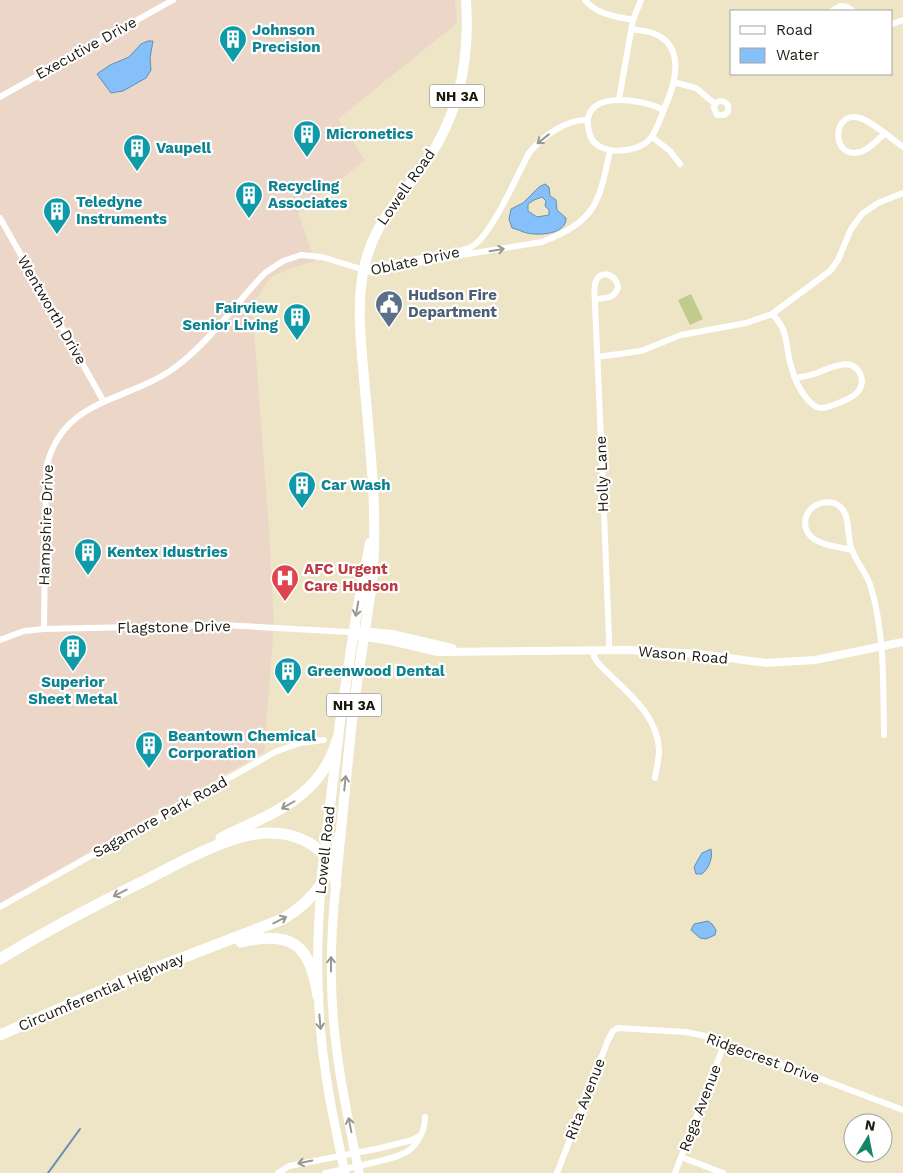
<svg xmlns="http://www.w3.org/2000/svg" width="903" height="1173" viewBox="0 0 903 1173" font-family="'Work Sans',sans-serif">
  <rect width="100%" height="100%" fill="#eee4c6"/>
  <path fill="#ebd6c8" d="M0 0H455L457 23 338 119 365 160 298 213 315 261 288 269 271 277 252 305 269 530 274 623 264 752 0 903Z"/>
  <path fill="#c1cb8e" d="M691 294 703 319 690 325 678 300Z"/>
  <path fill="#85c0f9" stroke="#658eb2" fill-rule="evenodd" d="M148 41H153L150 58 151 70 146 78 123 91 111 93 97 74 110 65 129 57 141 44Z
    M545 184 549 187 550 196 556 200 557 210 566 218C567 234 539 236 527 233 522 232 517 229 512 228L509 219 511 209 523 203 539 187ZM542 197 546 201 545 206 549 210V215L537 217 528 211V204L534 200Z
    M711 849C713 858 709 868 702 874H696L694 867 702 853Z
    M708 921 712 924 716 930 715 935 706 939 700 938 691 930 694 924Z"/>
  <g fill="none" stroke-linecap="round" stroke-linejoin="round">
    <path stroke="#658eb2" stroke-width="2" d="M48 1173 80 1129"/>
    <path stroke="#fff" stroke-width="6" d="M585 0C597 15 615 16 633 20
      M832 11 840 6 847 7 853 11
      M892 24 903 20
      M631 29C638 30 647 31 653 33 687 46 675 85 664 109 660 119 656 133 649 140 637 153 597 157 590 135 575 88 640 98 664 110
      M673 82 696 88 715 104 714 108 717 115H724L728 112V105C724 100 719 100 715 104
      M0 97 173 0
      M619 99 633 20 641 0
      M885 134C877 139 869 150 860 152 831 160 831 110 860 118 871 121 892 139 902 146L903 147
      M652 137 670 151 680 164
      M0 218 104 402
      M452 252C460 251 468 250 474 245 492 233 518 174 529 153 542 137 566 119 587 120
      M364 270 374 267 438 255
      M595 299C605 298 614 299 618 288 618 276 602 268 596 281 593 288 595 297 595 304 600 416 605 527 609 639V650
      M772 314C789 330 785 345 791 366 794 378 800 391 808 400 812 404 816 408 821 408 826 408 831 406 836 404 848 399 866 393 861 376 853 354 828 369 814 374 808 376 801 377 795 378
      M597 357 641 351 681 335 746 323 772 314 830 271 838 260 851 229 862 214 878 203 903 193
      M852 550C835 546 799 544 806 517 808 511 813 506 819 504 823 502 829 502 834 503 852 510 846 532 851 547 855 561 867 573 871 587 885 635 883 686 884 735
      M44 629 46 468C64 393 132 404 182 362 213 337 237 302 265 273L283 261 301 255 322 257 374 273 431 260 542 242C596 221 599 203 610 151
      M0 640 24 631 44 629 224 625 349 632
      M593 650C593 660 600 665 607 672 630 695 658 716 659 751 659 760 656 770 655 778
      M0 907 275 752 300 743 324 740
      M681 1157 723 1173
      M278 1173 289 1166 381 1148 412 1140 420 1136
      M325 1173C342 1169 396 1160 408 1151 419 1143 425 1129 425 1117
      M557 1173 608 1040 613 1031 618 1028 686 1032 710 1037 903 1110
      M675 1173 725 1042"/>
    <path stroke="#fff" stroke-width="8" d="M360 631 392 634 452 648
      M360 636 391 641 438 652 627 650 699 654 766 663 815 660 903 642"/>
    <path stroke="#fff" stroke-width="9" d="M336 884C330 940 329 996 337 1052 342 1093 351 1133 359 1173
      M321 886C317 936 316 985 321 1034 325 1081 335 1127 345 1173"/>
    <path stroke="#fff" stroke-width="10" d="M336 879 353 710 372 583C378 519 371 454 365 390 362 351 356 312 363 273 372 223 401 198 428 159 460 112 470 57 466 0
      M321 882 340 722 356 617 370 543"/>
    <path stroke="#fff" stroke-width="11" d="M221 838C270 814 321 798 337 740
      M241 942C293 930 310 945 318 996
      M0 959C49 929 99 903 150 878 181 862 222 839 256 834 292 829 331 844 336 884
      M0 1035 130 978 283 919C318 898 331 874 340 836"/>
  </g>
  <defs><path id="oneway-shaft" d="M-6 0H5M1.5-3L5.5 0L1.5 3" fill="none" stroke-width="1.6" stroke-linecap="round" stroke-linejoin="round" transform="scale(1.25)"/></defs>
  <g stroke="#989792">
    <use href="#oneway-shaft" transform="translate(543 139) rotate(142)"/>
    <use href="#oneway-shaft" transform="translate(497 250) rotate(-10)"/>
    <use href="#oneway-shaft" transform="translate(357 609) rotate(100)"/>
    <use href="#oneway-shaft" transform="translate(345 783) rotate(-84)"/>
    <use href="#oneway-shaft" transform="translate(288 805) rotate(150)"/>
    <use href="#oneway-shaft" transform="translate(120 893) rotate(153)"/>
    <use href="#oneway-shaft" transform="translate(280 920) rotate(-27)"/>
    <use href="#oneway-shaft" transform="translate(331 964) rotate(-90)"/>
    <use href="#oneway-shaft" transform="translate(320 1022) rotate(85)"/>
    <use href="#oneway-shaft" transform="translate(350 1125) rotate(-101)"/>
    <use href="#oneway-shaft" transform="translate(305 1162) rotate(168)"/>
  </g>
  <defs>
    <g id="building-pin" transform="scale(1.4375)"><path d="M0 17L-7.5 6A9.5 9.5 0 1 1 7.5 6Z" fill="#0f9aa8" stroke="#fff"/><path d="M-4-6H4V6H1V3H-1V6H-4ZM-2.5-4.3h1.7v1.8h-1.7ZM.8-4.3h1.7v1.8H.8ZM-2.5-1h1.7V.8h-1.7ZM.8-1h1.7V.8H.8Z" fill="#fff"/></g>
    <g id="civic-pin" transform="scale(1.4375)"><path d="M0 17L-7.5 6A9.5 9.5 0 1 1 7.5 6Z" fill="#5c6f8a" stroke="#fff"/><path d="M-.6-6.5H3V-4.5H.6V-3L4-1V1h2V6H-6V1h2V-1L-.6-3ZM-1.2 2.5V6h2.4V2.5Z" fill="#fff"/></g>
    <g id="hospital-pin" transform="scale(1.4375)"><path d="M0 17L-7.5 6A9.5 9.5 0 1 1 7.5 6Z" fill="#e0444e" stroke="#fff"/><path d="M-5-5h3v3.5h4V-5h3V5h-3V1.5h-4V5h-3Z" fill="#fff"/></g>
  </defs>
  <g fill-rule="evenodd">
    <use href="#building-pin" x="233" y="39"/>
    <use href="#building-pin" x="307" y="134"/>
    <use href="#building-pin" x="137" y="148"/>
    <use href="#building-pin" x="249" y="195"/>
    <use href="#building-pin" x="57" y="211"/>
    <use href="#civic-pin" x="389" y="304"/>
    <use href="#building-pin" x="297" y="317"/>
    <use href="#building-pin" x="302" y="485"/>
    <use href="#building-pin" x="88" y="552"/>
    <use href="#hospital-pin" x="285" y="578"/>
    <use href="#building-pin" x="73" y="648"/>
    <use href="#building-pin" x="288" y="671"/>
    <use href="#building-pin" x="149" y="745"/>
  </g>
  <g text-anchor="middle" stroke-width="4.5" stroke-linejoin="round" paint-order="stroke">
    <g fill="#fff" stroke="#5f5d56" stroke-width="1">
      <rect x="429.5" y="84.5" width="55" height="23" rx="4"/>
      <rect x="326.5" y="693.5" width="55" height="23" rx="4"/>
    </g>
    <g font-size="14" font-weight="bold" fill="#1b180d">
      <text x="457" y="101">NH 3A</text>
      <text x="354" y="710">NH 3A</text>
    </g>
    <g font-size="15" font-weight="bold" fill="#0d838f" stroke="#fff" text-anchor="start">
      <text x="252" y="35">Johnson<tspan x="252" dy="17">Precision</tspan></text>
      <text x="326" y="139">Micronetics</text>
      <text x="156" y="153">Vaupell</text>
      <text x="268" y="191">Recycling<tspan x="268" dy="17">Associates</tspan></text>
      <text x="76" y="207">Teledyne<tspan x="76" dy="17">Instruments</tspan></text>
      <text x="278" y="313" text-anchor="end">Fairview<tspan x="278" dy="17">Senior Living</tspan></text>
      <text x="321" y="490">Car Wash</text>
      <text x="107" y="557">Kentex Idustries</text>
      <text x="307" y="676">Greenwood Dental</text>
      <text x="73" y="687" text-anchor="middle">Superior<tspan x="73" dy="17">Sheet Metal</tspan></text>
      <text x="168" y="741">Beantown Chemical<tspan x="168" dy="17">Corporation</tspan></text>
    </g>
    <g font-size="15" fill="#1b180d" stroke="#fff">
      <text transform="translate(86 48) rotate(-29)" y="5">Executive Drive</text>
      <text transform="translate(406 187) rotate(-55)" y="5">Lowell Road</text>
      <text transform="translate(415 261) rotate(-12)" y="5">Oblate Drive</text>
      <text transform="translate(52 310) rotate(60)" y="5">Wentworth Drive</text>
      <text transform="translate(602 474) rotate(-92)" y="5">Holly Lane</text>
      <text transform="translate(46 525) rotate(-88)" y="5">Hampshire Drive</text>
      <text transform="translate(174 627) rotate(-1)" y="5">Flagstone Drive</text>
      <text transform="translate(683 655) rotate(5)" y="5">Wason Road</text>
      <text transform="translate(160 817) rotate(-29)" y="5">Sagamore Park Road</text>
      <text transform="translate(325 850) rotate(-84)" y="5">Lowell Road</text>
      <text transform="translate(101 992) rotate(-23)" y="5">Circumferential Highway</text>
      <text transform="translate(763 1058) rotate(20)" y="5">Ridgecrest Drive</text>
      <text transform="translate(585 1099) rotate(-69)" y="5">Rita Avenue</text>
      <text transform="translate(700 1108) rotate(-69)" y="5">Rega Avenue</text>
    </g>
    <g font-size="15" font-weight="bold" fill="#4e5e75" stroke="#fff" text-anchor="start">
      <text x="408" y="300">Hudson Fire<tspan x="408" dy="17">Department</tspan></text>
    </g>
    <g font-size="15" font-weight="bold" fill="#be3a42" stroke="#fff" text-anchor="start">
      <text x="304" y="574">AFC Urgent<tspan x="304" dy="17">Care Hudson</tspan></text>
    </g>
  </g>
  <rect x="730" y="10" width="162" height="65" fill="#ffffff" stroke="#a4a39e"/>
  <rect x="740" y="26" width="25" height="8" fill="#ffffff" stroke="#a4a39e"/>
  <text x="776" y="35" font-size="15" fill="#1b180d">Road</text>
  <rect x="740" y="48" width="25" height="15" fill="#85c0f9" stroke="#a4a39e"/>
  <text x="776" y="60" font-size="15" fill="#1b180d">Water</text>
  <g transform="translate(868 1138) rotate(10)"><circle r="24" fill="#ffffff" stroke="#a4a39e"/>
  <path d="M0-4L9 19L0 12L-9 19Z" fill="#128564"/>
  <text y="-8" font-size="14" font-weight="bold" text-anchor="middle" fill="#1b180d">N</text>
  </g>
</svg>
